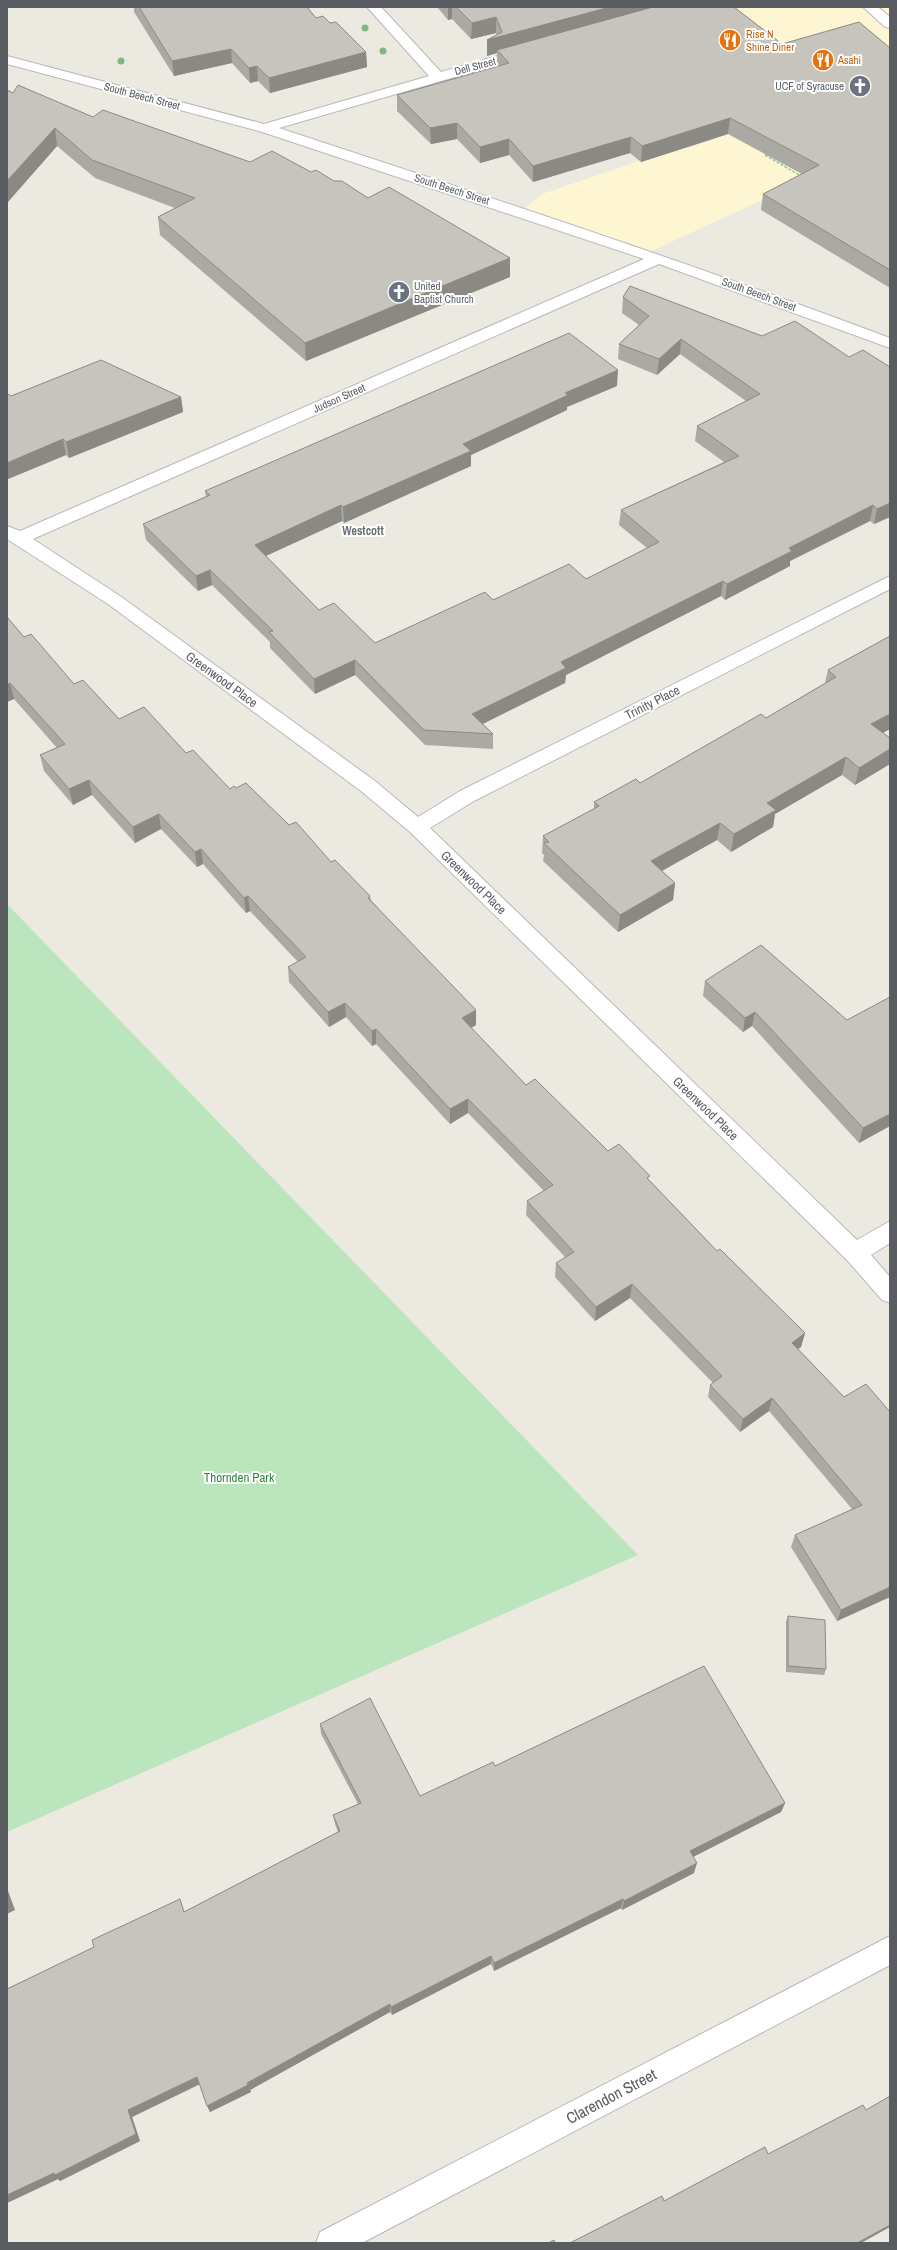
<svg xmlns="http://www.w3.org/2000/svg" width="897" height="2250" viewBox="0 0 897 2250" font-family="'Archivo Narrow',sans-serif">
  <rect width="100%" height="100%" fill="#eceae0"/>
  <path fill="#fef5d3" d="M687 7H890V223L793 186 645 254 520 212 542 194 636 162 714 140 609 29Z"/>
  <path fill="#bbe5bc" d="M7 904 638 1555 7 1832Z"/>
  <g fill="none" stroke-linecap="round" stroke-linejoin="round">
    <g stroke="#b6b8bd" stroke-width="2">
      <path id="street" d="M367 7H381L441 72 526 48 533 52 531 55 279 128C483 195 688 262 890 338V348L659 264 33 539 120 596 375 781 418 817 460 791 890 576V589L474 801 430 828 857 1240 890 1221V1243L871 1255 890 1277V1303L882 1300 847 1260 410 832 361 791 108 604 7 539V526L20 531 644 259 259 131 7 64V56L264 124 429 76Z
        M890 1936V1965L362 2243H316L320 2232Z"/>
    </g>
    <g stroke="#b6babf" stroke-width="2">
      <path id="secondary" d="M863 7H878L890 17V28L885 27Z"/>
    </g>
    <path stroke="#94c6a3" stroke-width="1.5" stroke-dasharray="3 1.5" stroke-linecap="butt" d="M765 155 803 177"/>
    <use href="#street" fill="#fff" fill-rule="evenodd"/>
    <use href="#secondary" fill="#fff" fill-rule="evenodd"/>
  </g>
  <g fill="#86b384">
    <circle cx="365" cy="28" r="3.5"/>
    <circle cx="383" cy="51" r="3.5"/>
    <circle cx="121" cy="61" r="3.5"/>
  </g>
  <path fill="#aba9a3" d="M134 7H307L316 18 330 23 366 52 367 67 270 93 258 81 250 83 232 63 174 76 134 12Z
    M437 7H734L782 44 890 48V288L761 210 763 194 802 174 728 134 641 162 630 153 533 182 509 155 480 163 457 139 431 144 397 111V95L497 67 496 66 497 53 487 56V40L497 35 496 33 471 39 452 19 448 20Z
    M7 90 13 93 93 117 250 162 311 172 334 181 368 198 510 258V277L306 361 160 235 158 217 175 208 95 178 57 146 7 203Z
    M623 297 762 336 890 517 874 524 870 521 790 561V566L725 600 721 596 566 675 565 683 483 724 493 734V749L425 745 355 675 315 694 270 648V642L212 585 198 591 146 540 143 524 206 497 205 491 617 386 567 407V410L471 455V466L344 523 342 521 266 556 319 610 375 643 493 600 586 579 647 548 619 525 621 510 724 462 695 441 697 426 746 401 680 354 657 375 618 359 619 344 639 325 622 313Z
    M7 394 11 396 181 397 183 412 69 458 66 455 8 479 7 478Z
    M7 617 24 637 74 684 119 719 186 753 230 789 289 825 370 896 371 900 476 1025 471 1028 526 1085 608 1151 649 1180 717 1251 805 1333 801 1347 798 1349 844 1397 890 1412V1597L837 1621 791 1547 795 1535 852 1509 769 1411 740 1432 708 1397 710 1385 713 1383 630 1298 595 1321 555 1277 556 1263 565 1257 526 1215 527 1201 544 1191 468 1113 450 1124 376 1044 372 1046 346 1017 329 1027 289 982 288 967 298 962 250 911 246 913 203 864 197 867 161 829 135 843 92 795 73 805 44 771 40 755 57 748 14 699 7 702Z
    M890 636V729L883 733 890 738V764L855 785 842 775 775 814 773 827 731 852 717 840 662 871 675 883 673 900 618 932 543 861 544 855 542 853 543 836 594 809V802L640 783 766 718 825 683 828 670Z
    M705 981 847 1020 890 1126 859 1143 752 1026 743 1032 703 996Z
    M788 1616 826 1669 824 1675 786 1672V1622Z
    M320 1724 420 1796 495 1766 785 1803 781 1812 693 1857 694 1873 622 1910 621 1908 494 1971 491 1964 392 2015 390 2012 250 2090 251 2092 210 2112 200 2084 132 2117 140 2141 60 2181 58 2179 7 2203V1989L184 1912 338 1832 335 1824 333 1815 358 1804 321 1734Z"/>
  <path fill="#8b8984" d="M448 7H452V19L448 20Z
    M610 7H666L497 50V53L487 56V40Z
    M496 17V33L471 39 472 23Z
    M231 49 232 63 174 76 172 61Z
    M366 52 367 67 270 93 269 78Z
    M257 66 258 81 250 83 249 68Z
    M730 118 728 134 641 162 642 146Z
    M457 123V139L431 144 430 128Z
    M55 128 57 146 7 203V181Z
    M631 137 630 153 533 182V166Z
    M509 139V155L480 163V147Z
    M510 258V277L306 361 305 343Z
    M681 339 680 354 657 375 659 359Z
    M618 370 617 386 567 407V410L471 455V466L344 523 343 507 463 444 565 393Z
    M181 397 183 412 69 458 66 442Z
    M63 439 66 455 8 479 7 475V463Z
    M890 503V517L874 524 877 509Z
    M341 505 342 521 257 560 255 545Z
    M873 505 870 521 790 561V566L725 600 727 584 789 548Z
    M210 570 212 585 198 591 196 576Z
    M723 581 721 596 566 675 565 683 472 729V714L561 662Z
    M355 660V675L315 694 314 679Z
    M10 683 14 699 7 702V685Z
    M890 714V729L867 741 871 724Z
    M890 749V764L855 785 859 768Z
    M846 757 842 775 775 814 773 827 731 852 734 834 767 803Z
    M89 780 92 795 73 805 69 789Z
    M159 814 161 829 135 843 133 827Z
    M720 823 717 840 649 878 651 861Z
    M201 849 203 864 197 867 195 852Z
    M675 883 673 900 618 932 620 915Z
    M248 896 250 911 246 913 244 898Z
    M345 1003 346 1017 329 1027 328 1012Z
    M476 1010V1025L462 1033V1018Z
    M755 1012 752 1026 743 1032 745 1018Z
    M376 1029V1044L372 1046V1031Z
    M468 1099V1113L450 1124V1109Z
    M890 1114V1126L859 1143 863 1128Z
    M632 1284 630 1298 595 1321 596 1307Z
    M805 1333 801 1347 789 1356 792 1343Z
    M772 1398 769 1411 740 1432 743 1419Z
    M890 1587V1597L837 1621 841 1610Z
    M785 1803 781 1812 687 1860 690 1851Z
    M697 1863 694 1873 622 1910 624 1901Z
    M7 1888 15 1910 7 1914Z
    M623 1899 621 1908 494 1971V1963Z
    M491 1956V1964L392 2015 391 2007Z
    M390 2004V2012L250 2090 247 2083Z
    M197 2077 200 2084 132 2117 140 2141 60 2181 58 2179 7 2203V2195L54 2173 128 2110Z
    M248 2085 251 2092 210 2112 207 2106Z
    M890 2225V2227L861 2243H857Z"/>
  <path fill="#c7c4bd" stroke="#8b8984" d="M139 7H307L316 18 323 16 330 23 336 22 366 52 269 78 257 66 249 68 231 49 172 61Z
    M456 7H610L487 40 502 32 496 17 472 23Z
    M653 7H734L782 44 859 22 890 48V270L763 194 819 165 730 118 642 146 631 137 533 166 509 139 480 147 457 123 430 128 397 95 509 63 497 50Z
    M18 85 93 117 103 110 250 162 272 151 311 172 316 170 334 181H342L368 198 389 187 510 258 305 343 158 217 195 198 92 160 55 128 7 181V90L13 93Z
    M630 286 762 336 795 321 849 357 863 350 890 367V503L877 509 873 505 789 548 792 551 727 584 723 581 561 662 566 668 472 714 493 734 424 730 355 660 314 679 269 632 273 631 210 570 196 576 143 524 210 495 205 491 569 333 618 370 565 393 568 395 463 444 471 451 343 507 341 505 255 545 319 610 334 603 375 643 485 592 493 600 569 564 586 579 659 542 621 510 739 456 697 426 760 394 681 339 659 359 619 344 649 316 623 297Z
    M101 360 181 397 66 442 63 439 7 463V394H8L11 396Z
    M7 617 24 637 31 634 74 684 83 680 119 719 144 707 186 753 193 750 230 789 234 786 236 788 246 783 289 825 296 822 331 862 335 860 370 896 368 898 476 1010 462 1018 526 1085 535 1079 608 1151 619 1144 650 1176 647 1178 717 1251 720 1249 805 1333 792 1343 844 1397 866 1384 890 1412V1587L841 1610 795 1535 862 1505 772 1398 743 1419 710 1385 722 1376 632 1284 596 1307 556 1263 574 1252 527 1201 553 1185 468 1099 450 1109 376 1029 372 1031 345 1003 328 1012 288 967 306 957 248 896 244 898 201 849 195 852 159 814 133 827 89 780 69 789 40 755 65 744 10 683 7 685Z
    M890 636V714L871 724 890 738V749L859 768 846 757 767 803 776 810 734 834 720 823 651 861 675 883 620 915 544 843 549 842 543 836 599 806 594 802 636 779 640 783 761 714 766 718 836 677 828 670Z
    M761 945 847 1020 890 997V1114L863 1128 755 1012 745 1018 705 981Z
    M788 1616 825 1620 826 1669 788 1666Z
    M704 1666 785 1803 690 1851 697 1863 624 1901 623 1899 494 1963 491 1956 391 2007 390 2004 247 2083 248 2085 207 2106 197 2077 128 2110 136 2134 55 2175 54 2173 7 2195V1989L94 1947 92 1940 180 1899 184 1912 340 1831 333 1815 361 1803 320 1724 370 1698 420 1796 493 1762 495 1766Z
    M7 1895 9 1902 7 1903Z
    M890 2096V2225L857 2243H570L662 2196 664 2201 765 2147 768 2154 863 2105 866 2110Z
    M554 2240 555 2243H548Z"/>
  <defs>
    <g id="restaurant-disc" transform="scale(1.15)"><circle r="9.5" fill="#e8710a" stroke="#fff"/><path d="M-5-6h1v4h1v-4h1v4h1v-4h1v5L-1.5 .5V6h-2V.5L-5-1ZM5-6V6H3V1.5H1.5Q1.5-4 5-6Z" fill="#fff"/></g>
    <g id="church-disc" transform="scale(1.15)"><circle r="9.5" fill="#6b7280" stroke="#fff"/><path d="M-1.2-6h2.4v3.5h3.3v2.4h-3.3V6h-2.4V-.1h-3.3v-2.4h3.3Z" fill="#fff"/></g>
  </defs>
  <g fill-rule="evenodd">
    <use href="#restaurant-disc" x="730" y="40"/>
    <use href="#restaurant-disc" x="823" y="60"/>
    <use href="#church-disc" x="860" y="86"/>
    <use href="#church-disc" x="399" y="292"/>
  </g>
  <g text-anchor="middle" stroke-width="4" stroke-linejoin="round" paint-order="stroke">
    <g font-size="11" fill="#c56008" stroke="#fff" text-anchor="start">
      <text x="746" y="38">Rise N<tspan x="746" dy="13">Shine Diner</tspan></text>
      <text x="838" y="64">Asahi</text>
    </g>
    <g font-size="11" fill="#595d62" stroke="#fff">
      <text transform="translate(475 66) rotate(-15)" y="4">Dell Street</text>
      <text transform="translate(142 96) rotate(15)" y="4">South Beech Street</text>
      <text transform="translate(452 189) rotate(18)" y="4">South Beech Street</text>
      <text transform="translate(759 294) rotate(20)" y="4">South Beech Street</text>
      <text transform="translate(339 398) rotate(-24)" y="4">Judson Street</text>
    </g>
    <g font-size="11" fill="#5b616d" stroke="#fff" text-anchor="end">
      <text x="844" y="90">UCF of Syracuse</text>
      <text x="414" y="290" text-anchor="start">United<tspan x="414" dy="13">Baptist Church</tspan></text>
    </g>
    <g font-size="12" font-weight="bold" fill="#6a6e74" stroke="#fff">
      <text x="363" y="535">Westcott</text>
    </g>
    <g font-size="13" fill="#595d62" stroke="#fff">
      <text transform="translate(222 679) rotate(36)" y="5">Greenwood Place</text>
      <text transform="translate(652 702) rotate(-27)" y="5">Trinity Place</text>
      <text transform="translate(474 882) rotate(44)" y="5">Greenwood Place</text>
      <text transform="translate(706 1108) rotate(44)" y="5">Greenwood Place</text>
    </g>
    <g font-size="13" fill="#338639" stroke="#fff">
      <text x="239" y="1482">Thornden Park</text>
    </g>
    <g font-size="16" fill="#595d62" stroke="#fff">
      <text transform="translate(611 2096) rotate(-28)" y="6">Clarendon Street</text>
    </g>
  </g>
  <rect width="897" height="2250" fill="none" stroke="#595d62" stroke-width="16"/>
</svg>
